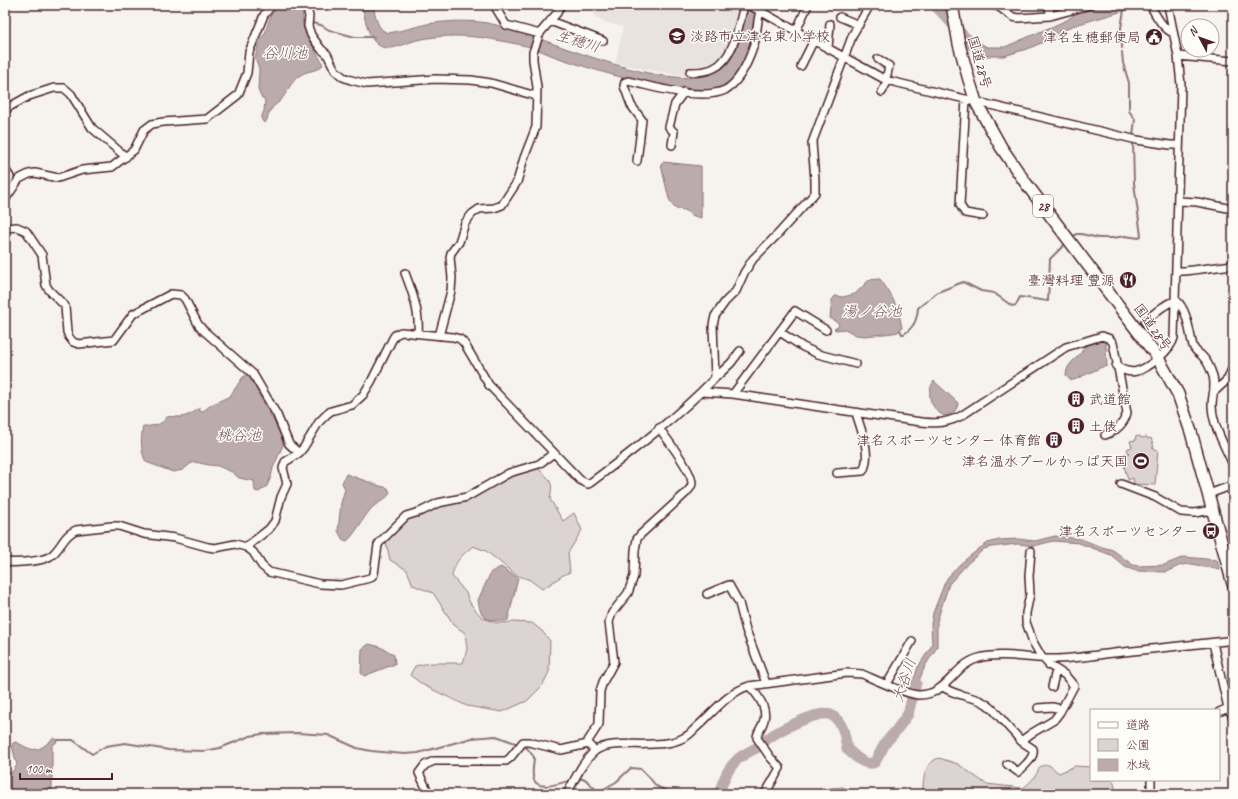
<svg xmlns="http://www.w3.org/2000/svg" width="1238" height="799" viewBox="0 0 1238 799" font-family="Caveat,'Klee One',sans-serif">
  <rect width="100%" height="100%" fill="#f6f3ef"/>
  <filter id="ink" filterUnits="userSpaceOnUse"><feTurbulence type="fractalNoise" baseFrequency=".025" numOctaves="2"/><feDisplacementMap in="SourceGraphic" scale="8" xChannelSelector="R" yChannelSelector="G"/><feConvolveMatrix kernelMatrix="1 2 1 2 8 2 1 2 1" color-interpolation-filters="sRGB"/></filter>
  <g filter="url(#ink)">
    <path fill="#e9e3e0" d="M597 5H738L737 8 741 9 730 46 716 65 710 68 691 69 689 76 660 72 615 63 623 27 601 21 595 17 594 13Z"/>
    <path fill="#dcd4d2" stroke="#937a7e" d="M1140 436 1141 438 1147 437 1148 439 1151 438 1154 447 1152 448 1158 450 1155 485 1134 484 1133 478 1128 480 1124 466 1127 465 1124 456 1129 454 1127 449 1132 447 1130 441 1136 440 1135 437Z
      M538 468C550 480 554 481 550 499L563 521 574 513 582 530 568 553 570 572C559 576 552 584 542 589L530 580 516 575 486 551 473 546C462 555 454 562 452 576L466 593 470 603 476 611 483 618 497 623 513 622 532 623 542 631 550 641 549 672 542 686 527 701 502 712 467 706 423 685 410 675 415 666 430 663H463L467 649 465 633 454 625 433 593 413 585 407 570 390 560 386 542 391 534 410 517 441 506 470 499 511 475Z
      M939 758 958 764 986 784 1023 788C1027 785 1032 781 1035 776 1041 768 1035 766 1049 765L1059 773 1075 766 1091 767V780H1113L1117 794H922C924 780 923 763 939 758Z
      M843 787 858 794H818L831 788Z"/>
    <path fill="#bbabac" stroke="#8e7378" d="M281 5H299C306 14 300 19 304 29 308 41 318 53 323 65 315 73 307 69 298 77 290 83 287 93 281 100 277 104 273 106 270 111 268 115 268 119 265 123L263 122 261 118 264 111 265 100 261 97 258 90 259 69 255 58 259 42 265 33 271 15 277 8Z
      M362 5H373C376 16 376 29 388 33 402 31 414 27 427 24 445 21 470 20 487 23 539 32 687 108 727 64 739 52 743 25 748 8L757 14C753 37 746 73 724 86 696 102 596 71 565 60 554 57 544 52 534 48 523 45 512 43 501 41 474 35 444 34 417 40 405 43 388 54 377 44 368 38 364 15 362 5Z
      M1100 5H1144L1072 26 1052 38 1030 48 1004 56H987L972 49 967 45 964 30 980 43 987 47H1005L1067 20 1079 11Z
      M663 162 701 166V218L691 215 685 210 676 209 673 206 669 199 661 165Z
      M878 279H880C892 295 899 308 902 328L898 332 893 333 865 336 856 335 845 329 836 330 834 329 838 327 839 324 830 318 832 300 835 296 843 297 855 294 869 280Z
      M1101 339 1105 340 1106 343 1107 366 1102 367 1074 380H1070L1066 375C1066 361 1083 357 1085 344Z
      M248 374 282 436 283 445 273 468 271 477 267 486 259 492 255 491 254 481 239 478 232 472 218 466 209 465 195 462 190 464 183 470 173 472 146 462C140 451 141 438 143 426 151 427 163 425 167 417 172 416 176 417 181 417 187 416 194 413 199 408L200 411 202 412 211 405 230 396 243 377Z
      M934 381 958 403C957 411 952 415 944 416 931 409 925 394 934 381Z
      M346 474 380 486 388 488 390 493C384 502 377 502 370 510 364 517 354 536 347 541L343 540 338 531 341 503 345 489 342 483Z
      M1055 536 1081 539 1099 546 1113 550 1133 565 1138 566 1164 565 1184 557 1217 560 1220 570 1192 564 1181 565 1166 572 1136 571 1125 567 1111 555 1079 543 1053 541 1034 546 1018 544 991 547 984 549 967 564 949 584 937 621V647L925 666 915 691 910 690 918 667 932 645 931 624 933 613 945 582 948 577 960 564 980 548 988 543 999 540 1018 539 1035 541Z
      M501 567 518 578 508 620C502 622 487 621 483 616 480 613 479 605 478 600L491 572Z
      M369 644C379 646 386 649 394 655L395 664 364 676 361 673 362 649Z
      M55 738 57 742 52 745V794H5V774L12 772 17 765 12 746 13 743 16 742C25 746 33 754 44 746 48 743 50 740 55 738Z"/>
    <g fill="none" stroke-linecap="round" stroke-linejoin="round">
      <path stroke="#8e7378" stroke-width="2" d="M303 21 321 25 329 30 355 37H374
        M1122 48 1121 28 1124 10
        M1122 52 1123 63 1129 83V111L1135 119 1133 136
        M1074 236 1076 234H1081L1099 238H1113L1125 236 1139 238 1141 236 1134 183 1133 142
        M900 330 902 334H904C914 327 917 320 918 308L938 292 963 282 981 291 994 293 1012 306 1016 305 1020 297 1048 301 1050 259 1064 245
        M57 740H73L92 754 106 746 125 743 169 750 204 751 220 748 250 736 262 734 297 733 328 735 357 748 371 751 404 754 418 753 472 738 496 736 518 744
        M522 746 527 748 534 757C534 763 532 770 533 776 535 794 562 782 572 780
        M576 779H585L596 790 600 791 616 782 631 768 641 769 649 777 656 786 673 794"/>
      <path stroke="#bbabac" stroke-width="11" d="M935 5 969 42 976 48
        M719 794C723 781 727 769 737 760 743 754 751 751 758 747 761 744 764 741 767 739 778 731 819 709 831 715 844 722 845 737 847 749 855 756 865 767 875 762L886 742 895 732 908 714 916 683"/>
      <g stroke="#4a1f2b" stroke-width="10">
        <path id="minor" d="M306 5 309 16 308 26 311 35 321 49 327 54 335 70 343 77 351 80 367 84 435 79 471 80 491 83 536 96
          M494 5 506 25 540 34
          M749 5 884 79 894 82 1137 140 1170 145H1179
          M996 5 1013 17 1018 18 1050 16 1090 5
          M1049 5 1050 16
          M1150 5C1156 15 1162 28 1173 33
          M840 17 859 25
          M550 21 603 41
          M796 31 808 5
          M828 48 830 24
          M1178 56 1233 61
          M878 59 889 66 886 79
          M801 66 814 40
          M690 72C698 72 707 72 714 68 734 59 739 24 744 5
          M882 92 888 80
          M966 99 960 205 965 213 983 216
          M5 111 9 107 29 96 54 88H64L71 94 92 128 126 157
          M672 145 674 132 669 127 675 104 684 92
          M637 161 642 120 631 105 624 86 625 82 628 81C653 87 702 101 725 90 740 82 749 60 754 45 757 34 757 22 760 11
          M5 169 10 177 5 191
          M5 200 19 179 29 174 35 173 58 178 82 170 112 167 134 150 144 130 152 124 163 122 207 119 238 95 247 73 249 52 264 15 272 5
          M1179 201 1197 202 1233 209
          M5 228 17 227 26 231 42 255 46 285 49 290 65 306 67 332 69 337 73 342 79 344 114 340 133 314 171 294 181 295 185 299 198 324 203 330 253 374 277 415 289 444 299 453
          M1177 271H1185L1233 265
          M405 273C412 291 420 313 418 333
          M1145 322C1154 313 1164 304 1176 300 1188 310 1189 332 1193 346 1195 352 1199 352 1203 357 1207 361 1211 370 1213 376 1216 388 1212 395 1212 406 1213 427 1225 446 1233 465
          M780 332 803 347 818 354 856 364
          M439 336 451 291 452 278 450 257 451 253 459 242 465 223 472 214 479 209 494 208 502 205 517 182 524 158 536 127 537 87 533 60V52L540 33 557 13 561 5
          M1116 366C1122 370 1130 373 1137 371 1149 368 1171 350 1174 338L1181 85 1178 56 1168 5
          M715 378 731 363 740 351
          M1215 391 1228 379 1233 366
          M702 392 733 394 907 420C927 423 941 426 961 416L1066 347 1102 336 1110 339 1113 343 1127 413C1124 424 1116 431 1105 435
          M733 394 795 311 826 330
          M837 473 863 471C872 454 861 430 856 413
          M1121 484 1155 497 1181 512 1194 513 1213 510
          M1209 494 1233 485
          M246 547 269 529 275 521 281 497 287 484 283 468 285 462 299 453 304 447 319 422 327 414 331 411 352 405 363 395 371 382 393 338 395 335 401 332 453 337 460 339 464 343 489 385 580 480 588 484 590 483C633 451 677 417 715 378L713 325 715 316 725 302 736 291 744 273 753 259 778 234 815 193V180L812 143 853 34 870 5
          M5 562C16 563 46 562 53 554 62 546 64 535 76 530L112 526H119L144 534 175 538 208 547 215 548 235 544 246 547 253 552 262 566 269 572 320 584 341 585 370 578 374 574 378 545 380 542 406 516 422 511 438 503 467 497 509 473 539 464 554 453
          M707 594 729 585 739 603 746 630 766 683
          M1213 643 1228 708 1233 717
          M887 684 912 641
          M749 686C758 695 769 709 763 723 761 729 757 732 757 738L770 757 780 768 765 794
          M943 687C954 695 969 696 981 701 992 706 997 714 1004 722 1010 729 1016 735 1021 741L1032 733 1054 720 1060 712 1074 686 1065 675 1049 665 1041 656 1033 642 1026 622V613L1030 594 1029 576 1031 551
          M1052 687 1056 670
          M1038 708 1052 707 1061 709
          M1219 712 1233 706
          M595 751 588 744V741L599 724 600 691 603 682 614 662 609 622 612 613 628 593 634 576 635 550 637 539 640 535 686 493C689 490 692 487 692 483 692 471 667 439 659 428
          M1007 764 1018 772C1024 766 1035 758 1033 749L1021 741
          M1151 793V780
          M429 794 419 773 425 765 434 761H506L510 758 523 742H529L561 750 588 744
          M567 794C575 779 582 762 595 751 613 737 660 752 685 737 690 735 694 729 699 725 714 711 729 692 749 686L847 673 862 674C874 679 907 695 919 695 948 695 953 665 979 658 1000 652 1032 659 1054 659 1074 659 1095 655 1114 653 1152 649 1189 645 1226 641L1233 639"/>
      </g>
      <g stroke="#4a1f2b" stroke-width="14">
        <path id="highway" d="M952 5 959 44 969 80 976 102 1001 147 1025 182 1158 358 1178 394 1191 432 1233 584"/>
      </g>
      <use href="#minor" stroke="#fdfcf7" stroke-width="7"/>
      <use href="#highway" stroke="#fdfcf7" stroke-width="11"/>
    </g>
  </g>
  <defs>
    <g id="school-disc" transform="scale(0.9)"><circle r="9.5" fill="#4a1f2b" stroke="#fdfcf7"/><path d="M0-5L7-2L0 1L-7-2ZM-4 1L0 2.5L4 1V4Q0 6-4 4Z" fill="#fff"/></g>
    <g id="civic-disc" transform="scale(0.9)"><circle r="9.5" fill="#4a1f2b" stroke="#fdfcf7"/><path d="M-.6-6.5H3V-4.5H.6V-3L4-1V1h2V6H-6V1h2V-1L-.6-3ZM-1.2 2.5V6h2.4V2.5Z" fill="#fff"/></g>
    <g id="restaurant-disc" transform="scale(0.9)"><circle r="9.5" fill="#4a1f2b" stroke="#fdfcf7"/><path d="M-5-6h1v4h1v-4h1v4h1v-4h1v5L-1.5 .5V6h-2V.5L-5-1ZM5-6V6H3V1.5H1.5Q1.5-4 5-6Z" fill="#fff"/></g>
    <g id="building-disc" transform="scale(0.9)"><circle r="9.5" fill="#4a1f2b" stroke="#fdfcf7"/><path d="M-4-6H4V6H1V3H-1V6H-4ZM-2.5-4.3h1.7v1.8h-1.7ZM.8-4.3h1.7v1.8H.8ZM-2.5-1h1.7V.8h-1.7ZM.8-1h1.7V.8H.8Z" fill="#fff"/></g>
    <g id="stadium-disc" transform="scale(0.9)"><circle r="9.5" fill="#4a1f2b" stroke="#fdfcf7"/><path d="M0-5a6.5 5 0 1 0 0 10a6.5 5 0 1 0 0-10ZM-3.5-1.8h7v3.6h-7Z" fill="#fff"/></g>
    <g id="bus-disc" transform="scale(0.9)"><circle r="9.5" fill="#4a1f2b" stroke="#fdfcf7"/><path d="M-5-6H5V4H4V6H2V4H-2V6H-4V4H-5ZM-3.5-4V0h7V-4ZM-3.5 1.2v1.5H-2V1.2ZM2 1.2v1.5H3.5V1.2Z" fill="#fff"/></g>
  </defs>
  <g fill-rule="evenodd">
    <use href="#school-disc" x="677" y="36"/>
    <use href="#civic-disc" x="1154" y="37"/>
    <use href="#restaurant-disc" x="1128" y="280"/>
    <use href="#building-disc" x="1076" y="399"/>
    <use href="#building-disc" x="1076" y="426"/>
    <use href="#building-disc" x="1054" y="440"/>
    <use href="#stadium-disc" x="1141" y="461"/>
    <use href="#bus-disc" x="1211" y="531"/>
  </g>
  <g text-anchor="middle" stroke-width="3" stroke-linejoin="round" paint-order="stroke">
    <rect fill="#fdfcf7" stroke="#806168" stroke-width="1" x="1033" y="195" width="20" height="22" rx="3"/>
    <g font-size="13" font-weight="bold" fill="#4a1f2b">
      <text x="1043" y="211">28</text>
    </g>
    <g font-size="14" fill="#4a1f2b" stroke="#fdfcf7" text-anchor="end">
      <text x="690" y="41" text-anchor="start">淡路市立津名東小学校</text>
      <text x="1141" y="42">津名生穂郵便局</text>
      <text x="1115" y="285">臺灣料理 豐源</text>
      <text x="1089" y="404" text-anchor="start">武道館</text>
      <text x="1089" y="431" text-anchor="start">土俵</text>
      <text x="1041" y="445">津名スポーツセンター 体育館</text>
      <text x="1128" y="466">津名温水プールかっぱ天国</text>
      <text x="1198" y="536">津名スポーツセンター</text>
    </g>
    <g font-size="14" fill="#4a1f2b" stroke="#fdfcf7">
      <text transform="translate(980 62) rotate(74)" y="5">国道28号</text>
      <text transform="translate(1153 327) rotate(54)" y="5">国道28号</text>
    </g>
    <g font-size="15" font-style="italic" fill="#725058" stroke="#fdfcf7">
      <text transform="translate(578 41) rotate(17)" y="5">生穂川</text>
      <text x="285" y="58">谷川池</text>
      <text x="872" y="316">湯ノ谷池</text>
      <text x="239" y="440">桃谷池</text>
      <text transform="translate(904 680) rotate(-71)" y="5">大谷川</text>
    </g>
  </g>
  <rect width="1238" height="799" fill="none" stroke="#fdfcf7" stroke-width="20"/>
  <rect x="10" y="10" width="1218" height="779" fill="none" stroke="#4a1f2b" stroke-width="1.5" filter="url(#ink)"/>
  <rect x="1090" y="709" width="130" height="72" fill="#fdfcf7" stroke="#b5a4a5"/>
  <rect x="1098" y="722" width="20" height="6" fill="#fdfcf7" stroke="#b5a4a5"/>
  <text x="1126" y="729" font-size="12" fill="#4a1f2b">道路</text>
  <rect x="1098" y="739" width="20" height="12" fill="#dcd4d2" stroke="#b5a4a5"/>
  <text x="1126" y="749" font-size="12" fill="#4a1f2b">公園</text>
  <rect x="1098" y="759" width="20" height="12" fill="#bbabac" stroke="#b5a4a5"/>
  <text x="1126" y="769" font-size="12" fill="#4a1f2b">水域</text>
  <g transform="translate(1200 38) rotate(311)"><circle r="19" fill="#fdfcf7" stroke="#b5a4a5"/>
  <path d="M0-3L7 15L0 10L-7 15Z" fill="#4a1f2b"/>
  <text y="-6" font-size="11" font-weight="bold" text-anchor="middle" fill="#4a1f2b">N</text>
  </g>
  <path d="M20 773v6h92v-6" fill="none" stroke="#4a1f2b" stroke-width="2"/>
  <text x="26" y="773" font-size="12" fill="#4a1f2b" stroke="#fdfcf7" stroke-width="3" paint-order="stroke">100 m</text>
</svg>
